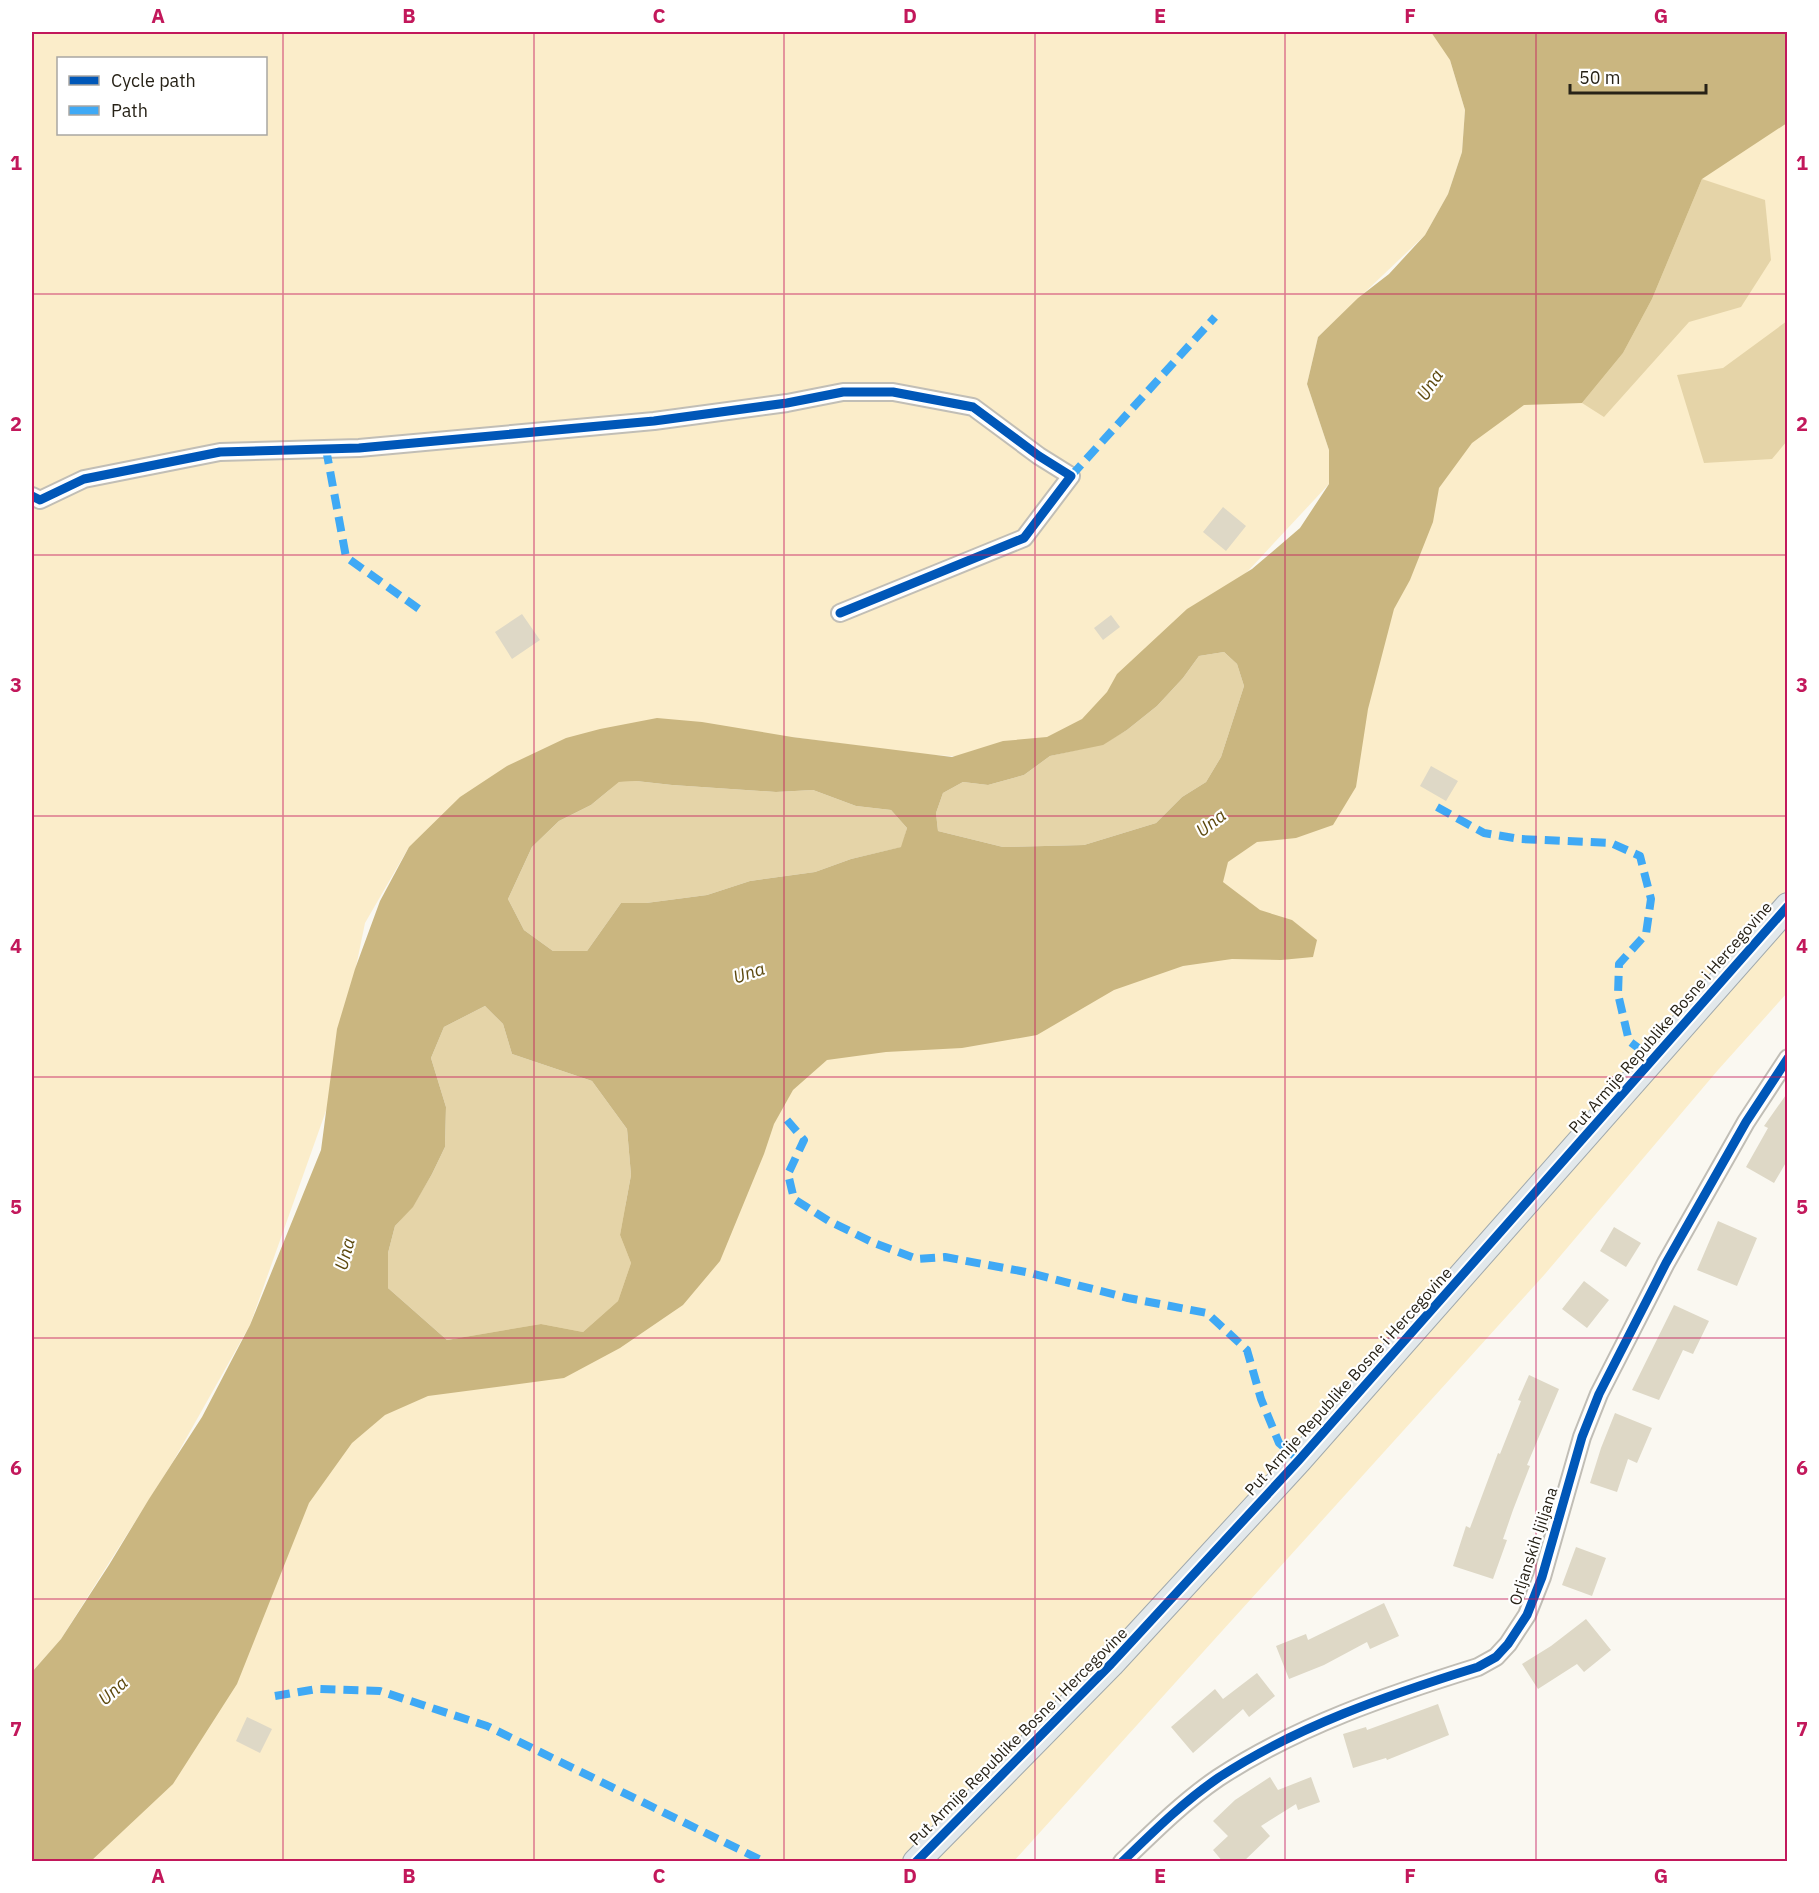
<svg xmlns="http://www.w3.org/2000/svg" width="1819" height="1893" viewBox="0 0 1819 1893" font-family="'IBM Plex Sans',sans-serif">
  <rect width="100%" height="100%" fill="#faf8f1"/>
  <path fill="#fbedca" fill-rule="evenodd" d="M32 32H1451L1450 60 1465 110 1462 152 1448 194 1425 235 1318 337 1307 384 1329 450V484L1152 674 1075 733 997 759 919 754 792 737 409 847 365 923 327 1108 250 1325 174 1460 61 1639 32 1672ZM58 58H266V134H58Z
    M1787 114V993L1718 1070 1545 1274 1014 1861 59 1862 325 1448 787 1075 1203 870 1435 482 1720 134Z"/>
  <path fill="#e5d4a8" d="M1702 179 1765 200 1771 260 1741 307 1689 322 1604 417 1582 403 1623 353 1652 299Z
    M1787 321V441L1772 459 1704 463 1677 375 1723 368Z
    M1224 652 1237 664 1244 686 1221 757 1206 782 1182 797 1156 823 1084 845 1003 847 938 831 936 813 943 793 963 782 988 785 1024 775 1050 756 1103 744 1127 730 1157 706 1183 678 1199 656Z
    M636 781 672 785 776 792 813 790 856 806 891 810 907 828 902 847 851 859 815 872 750 881 707 895 646 903H621L587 951H553L524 930 508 899 532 847 559 821 591 805 619 782Z
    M485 1006 503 1024 512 1054 592 1081 627 1129 631 1175 620 1235 631 1263 618 1301 583 1332 541 1324 447 1340 388 1288V1253L395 1226 413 1206 432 1174 445 1147 446 1107 431 1058 444 1027Z"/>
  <path fill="#cab680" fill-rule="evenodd" d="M1431 32H1787V123L1702 179 1652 299 1623 353 1582 403 1524 405 1472 443 1439 488 1433 522 1410 580 1394 609 1368 709 1356 787 1333 825 1296 838 1257 842 1228 862 1223 882 1260 910 1292 920 1317 940 1313 957 1281 960 1232 959 1183 966 1114 990 1037 1035 962 1048 886 1052 827 1060 793 1090 774 1124 764 1154 720 1261 683 1305 620 1348 564 1378 428 1396 385 1415 352 1443 309 1503 237 1684 173 1784 91 1861H32V1672L61 1639 109 1565 149 1499 202 1417 250 1325 321 1150 337 1029 355 969 380 901 409 847 460 797 507 766 566 738 600 729 657 718 702 722 792 737 952 757 1003 741 1047 737 1082 719 1107 692 1117 674 1187 609 1252 569 1300 528 1329 484V450L1307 384 1318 337 1358 298 1389 274 1425 235 1448 194 1462 152 1465 110 1450 60ZM1224 652 1237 664 1244 686 1221 757 1206 782 1182 797 1156 823 1084 845 1003 847 938 831 936 813 943 793 963 782 988 785 1024 775 1050 756 1103 745 1127 730 1157 706 1183 678 1199 656ZM636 781 672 785 776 792 813 790 856 806 891 810 907 828 901 847 851 859 815 872 750 881 707 895 646 903H621L587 951H553L524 930 508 899 532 847 559 821 591 805 619 782ZM485 1006 503 1024 512 1054 592 1081 627 1129 631 1175 620 1235 631 1263 618 1301 583 1332 541 1324 447 1340 388 1288V1253L395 1226 413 1207 432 1174 445 1147 446 1107 431 1058 444 1027Z"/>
  <path fill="#ded8c6" d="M1223 507 1246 526 1226 551 1203 532Z
    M522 614 540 640 512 659 495 632Z
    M1111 615 1120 627 1103 640 1094 628Z
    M1431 766 1458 781 1446 801 1420 786Z
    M1788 1092V1159L1774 1183 1746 1167 1768 1128 1764 1126Z
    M1718 1221 1757 1238 1737 1286 1697 1270Z
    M1614 1227 1641 1243 1626 1267 1600 1251Z
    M1584 1281 1609 1300 1587 1328 1562 1309Z
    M1674 1305 1709 1321 1693 1354 1683 1350 1659 1400 1632 1390Z
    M1529 1375 1559 1389 1527 1465 1530 1466 1513 1510 1503 1539 1507 1540 1493 1579 1453 1566 1466 1526 1470 1528 1498 1453 1500 1454 1521 1401 1518 1400Z
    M1615 1413 1652 1428 1637 1463 1628 1459 1617 1492 1590 1483 1601 1448Z
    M1576 1547 1606 1558 1592 1596 1562 1585Z
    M1384 1603 1399 1636 1370 1649 1367 1642 1324 1665 1289 1679 1276 1646 1306 1634 1308 1640Z
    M1586 1619 1611 1650 1584 1672 1577 1664 1538 1689 1522 1664 1551 1646Z
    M1257 1673 1275 1696 1249 1717 1243 1709 1193 1753 1171 1727 1215 1689 1223 1699Z
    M1438 1704 1449 1735 1387 1760 1386 1758 1353 1768 1343 1734 1366 1727 1367 1730Z
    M247 1717 272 1729 260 1753 236 1741Z
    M1270 1777 1278 1790 1311 1777 1320 1802 1298 1810 1296 1804 1261 1826 1270 1836 1243 1862H1223L1213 1850 1228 1836 1213 1821 1235 1800Z"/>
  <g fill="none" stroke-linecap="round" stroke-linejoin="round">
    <g stroke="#c1beb6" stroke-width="20">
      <path id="street" d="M32 496 40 500 84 479 220 452 359 448 654 421 787 403 843 392H893L973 407 1039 456 1071 476 1024 538 840 613
        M1122 1862C1153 1832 1183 1802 1218 1778 1297 1726 1388 1695 1478 1667L1496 1657 1508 1644 1527 1615 1542 1577 1582 1437 1599 1394 1666 1263 1746 1122 1788 1058"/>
    </g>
    <g stroke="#a0a9ad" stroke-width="28">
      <path id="primary" d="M916 1862 1111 1664 1299 1460 1788 906"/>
    </g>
    <use href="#street" stroke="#fefefd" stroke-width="16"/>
    <use href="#primary" stroke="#e2e8eb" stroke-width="26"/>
    <path stroke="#3fa9f5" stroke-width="8" stroke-dasharray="15 8" stroke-linecap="butt" d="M326 449 346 557 419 609
      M1071 476 1215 317
      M1437 807 1484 833 1520 839 1611 843 1640 856 1651 899 1646 934 1619 964 1618 994 1629 1041 1653 1059
      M787 1120 804 1140 788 1174 794 1199 829 1221 874 1243 917 1259 945 1257 1026 1272 1128 1298 1207 1313 1247 1350 1261 1399 1279 1443 1299 1460
      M275 1696 317 1689 380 1691 487 1726 765 1862"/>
    <g stroke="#fff" stroke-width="13">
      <path id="cycleway" d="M32 496 40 500 84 479 220 452 359 448 654 421 787 403 843 392H893L973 407 1039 456 1071 476 1024 538 840 613
        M916 1862 1111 1664 1299 1460 1788 906
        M1122 1862C1153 1832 1183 1802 1218 1778 1297 1726 1388 1695 1478 1667L1496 1657 1508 1644 1527 1615 1542 1577 1582 1437 1599 1394 1666 1263 1746 1122 1788 1058"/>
    </g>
    <use href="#cycleway" stroke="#0057b8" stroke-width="9"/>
  </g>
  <path fill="none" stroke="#c2185b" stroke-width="1.5" stroke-opacity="0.55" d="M283 32V1862M534 32V1862M784 32V1862M1035 32V1862M1285 32V1862M1536 32V1862M32 294H1788M32 555H1788M32 816H1788M32 1077H1788M32 1338H1788M32 1599H1788"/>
  <g text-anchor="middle" stroke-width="4.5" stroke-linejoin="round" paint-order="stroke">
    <g font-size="16" fill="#272217" stroke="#fff">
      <text transform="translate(1670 1017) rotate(-49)" y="6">Put Armije Republike Bosne i Hercegovine</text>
      <text transform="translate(1348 1381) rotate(-48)" y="6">Put Armije Republike Bosne i Hercegovine</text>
      <text transform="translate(1533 1546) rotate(-72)" y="6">Orljanskih ljiljana</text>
      <text transform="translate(1018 1736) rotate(-45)" y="6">Put Armije Republike Bosne i Hercegovine</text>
    </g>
    <g font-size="18" font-style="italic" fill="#5d490e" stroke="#fff">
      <text transform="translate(1430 385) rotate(-57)" y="6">Una</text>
      <text transform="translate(1211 823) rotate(-38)" y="6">Una</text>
      <text transform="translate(749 973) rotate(-18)" y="6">Una</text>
      <text transform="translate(345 1254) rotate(-75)" y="6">Una</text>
      <text transform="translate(113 1691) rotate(-42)" y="6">Una</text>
    </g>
  </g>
  <rect width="1819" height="1893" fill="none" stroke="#ffffff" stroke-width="66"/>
  <rect x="57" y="57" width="210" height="78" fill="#ffffff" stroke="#a9a7a2" stroke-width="1.5"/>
  <rect x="69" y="76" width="30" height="9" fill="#0057b8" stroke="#a9a7a2" stroke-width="1.5"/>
  <text x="111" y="87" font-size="18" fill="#272217">Cycle path</text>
  <rect x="69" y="106" width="30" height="9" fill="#3fa9f5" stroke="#a9a7a2" stroke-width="1.5"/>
  <text x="111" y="117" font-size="18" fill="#272217">Path</text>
  <path d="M1570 84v9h136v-9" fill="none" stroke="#272217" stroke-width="3"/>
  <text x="1579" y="84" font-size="18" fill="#272217" stroke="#ffffff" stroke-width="4.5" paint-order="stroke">50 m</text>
  <rect x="33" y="33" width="1753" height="1827" fill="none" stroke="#c2185b" stroke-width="2"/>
  <g font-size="20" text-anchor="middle" font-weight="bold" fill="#c2185b">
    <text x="158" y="23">A</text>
    <text x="409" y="23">B</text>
    <text x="659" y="23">C</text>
    <text x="910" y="23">D</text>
    <text x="1160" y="23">E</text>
    <text x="1410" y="23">F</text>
    <text x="1661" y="23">G</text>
    <text x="16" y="170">1</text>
    <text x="1802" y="170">1</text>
    <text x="16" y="431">2</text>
    <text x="1802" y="431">2</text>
    <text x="16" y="692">3</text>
    <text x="1802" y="692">3</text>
    <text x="16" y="953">4</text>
    <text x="1802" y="953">4</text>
    <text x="16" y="1214">5</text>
    <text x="1802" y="1214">5</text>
    <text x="16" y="1475">6</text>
    <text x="1802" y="1475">6</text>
    <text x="16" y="1736">7</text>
    <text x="1802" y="1736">7</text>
    <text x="158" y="1883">A</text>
    <text x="409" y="1883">B</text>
    <text x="659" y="1883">C</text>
    <text x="910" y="1883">D</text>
    <text x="1160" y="1883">E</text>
    <text x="1410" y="1883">F</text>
    <text x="1661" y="1883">G</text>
  </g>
</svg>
